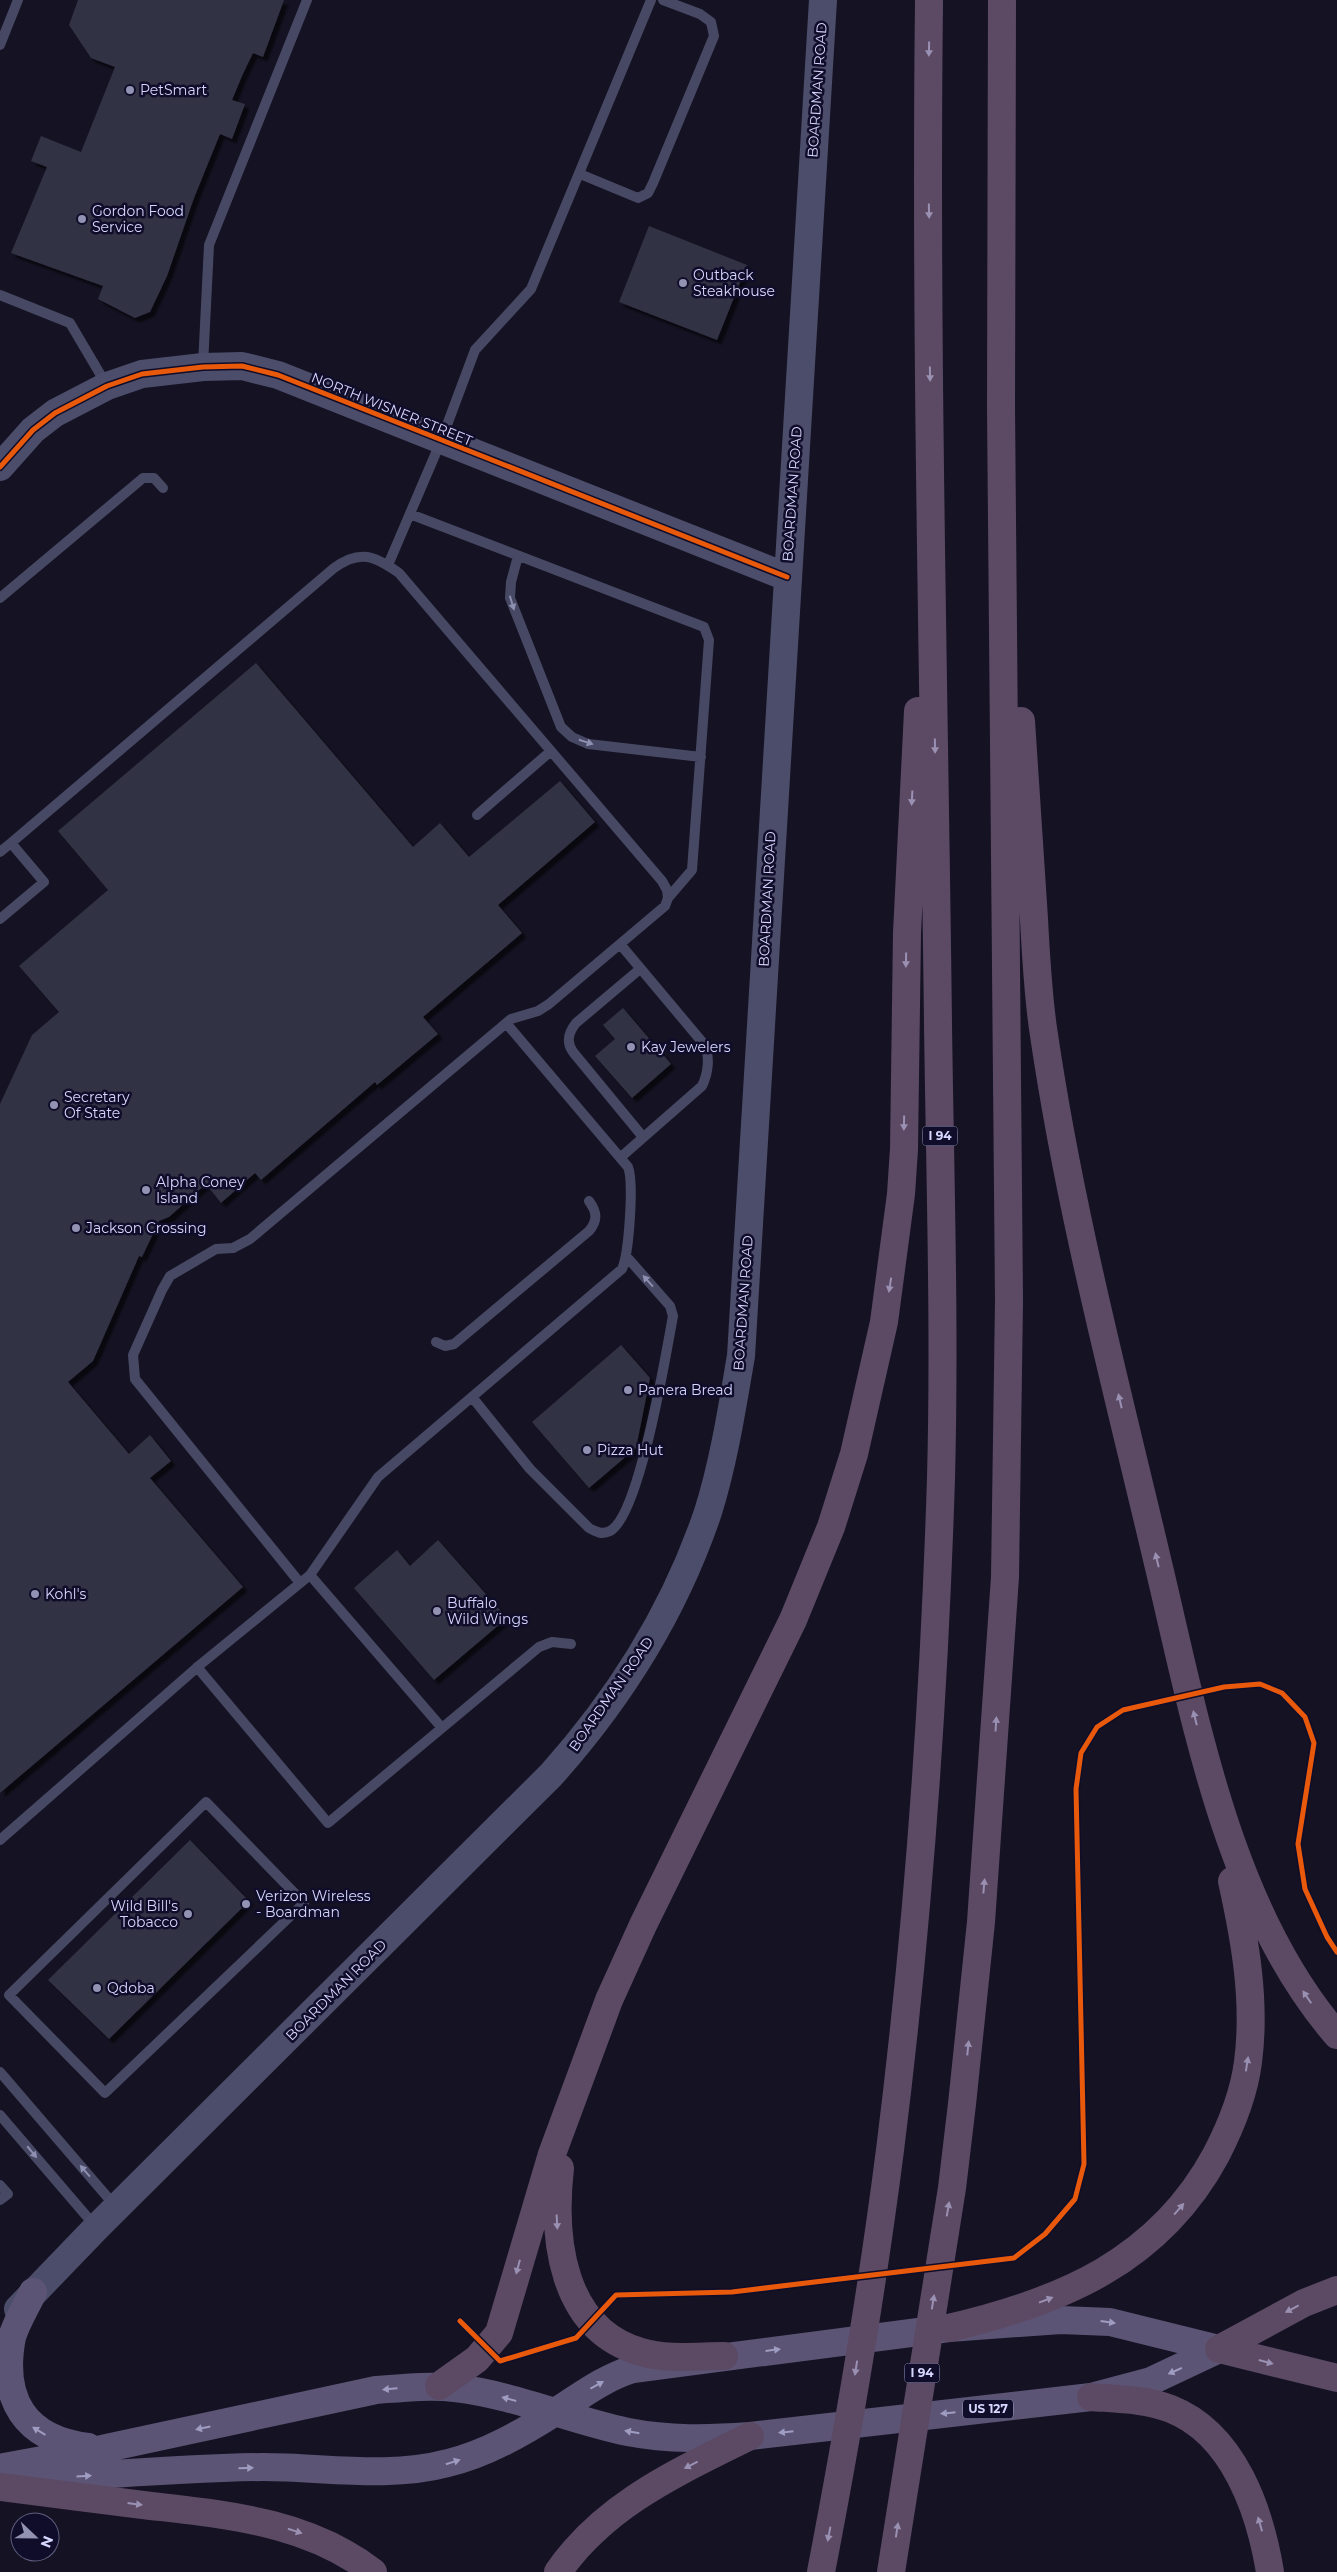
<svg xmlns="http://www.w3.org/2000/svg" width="1337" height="2572" viewBox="0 0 1337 2572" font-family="Montserrat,sans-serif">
  <defs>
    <filter id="shadow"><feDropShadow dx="4.5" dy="4.5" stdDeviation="1" flood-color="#0009"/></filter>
  </defs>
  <rect width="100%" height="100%" fill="#151323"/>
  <path fill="#333145" filter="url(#shadow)" d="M78 0H284L263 57 253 53 242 76 232 100 245 104 232 139 220 134 194 198 167 276 150 312 135 318 98 299 103 286 11 253 47 167 31 161 41 136 81 152 115 67 91 58 69 25Z
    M649 226 747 265 717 340 619 302Z
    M256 663 413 847 440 823 469 857 560 781 595 822 498 905 522 933 423 1017 438 1034 377 1085 375 1082 261 1180 255 1173 221 1203 206 1184 169 1217 159 1221 142 1257 139 1256 93 1361 68 1382 129 1454 150 1435 171 1461 150 1478 243 1587 0 1793V1104L32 1035 59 1012 19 966 108 890 58 831Z
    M623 1008 671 1064 632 1098 595 1056 615 1039 603 1025Z
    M621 1345 650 1378 636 1448 589 1488 532 1422Z
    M438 1540 507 1618 434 1680 354 1588 397 1550 410 1566Z
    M190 1840 249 1901 109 2039 48 1980Z"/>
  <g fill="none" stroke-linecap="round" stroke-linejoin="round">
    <path stroke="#474964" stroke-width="10" d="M0 45 18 0
      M580 174 638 198 648 193 653 183 714 36 711 22 700 14 663 0
      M0 295 70 323 106 384
      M203 365 209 245 307 0
      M518 556 511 582 510 598 561 727 572 737 588 744 701 757
      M388 565 441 441 475 350 531 289 651 0
      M0 598 143 478H154L163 488
      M477 815 551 751
      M0 852 11 843
      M0 919 44 882 11 843 334 568C360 549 375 556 399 573L662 881 667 890 668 898
      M620 944 703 1043C711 1055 708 1074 702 1086L621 1157
      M640 969 576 1023C568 1033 566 1042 573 1052L643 1137
      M436 1342 445 1346 454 1344 589 1231C598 1220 597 1212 589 1201
      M472 1397 530 1469 589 1528C596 1532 602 1535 610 1531 640 1515 666 1353 673 1316L670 1306 626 1256
      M310 1575 442 1728 539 1647 552 1642 571 1644
      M300 1583 135 1379 133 1355 162 1290 170 1276 216 1249 233 1248 250 1239 511 1019 538 1011 549 1004 665 906 668 898 692 870 709 640 704 627 410 514
      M197 1667 328 1823 442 1728
      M206 1802 304 1903 105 2093 9 1995Z
      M0 1840 201 1664 310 1575 378 1477 622 1269C629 1254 634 1182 628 1167L506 1023
      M0 2072 116 2207
      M0 2115 95 2226
      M0 2185 8 2194 0 2200"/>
    <path stroke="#4c4d6a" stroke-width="28" d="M0 467 33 430 55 413 107 386 142 374 203 367 242 366 278 375 787 577
      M18 2309 96 2228 551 1775C619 1699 675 1610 708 1512 724 1461 732 1408 741 1356L823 0"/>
    <path stroke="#5c5475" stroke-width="28" d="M33 2292C26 2307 17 2321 12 2337 0 2400 25 2439 88 2447
      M4 2467 102 2449 376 2390C402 2388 429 2385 455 2388 515 2395 570 2420 628 2432 669 2440 709 2439 750 2436L1091 2397 1151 2381 1219 2349
      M6 2481C92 2476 178 2468 263 2467 325 2467 388 2479 448 2463 486 2454 524 2432 557 2411 582 2395 604 2378 633 2369L949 2328 1061 2320 1110 2322 1219 2349"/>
    <path stroke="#5c4a65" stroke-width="28" d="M1021 721C1025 787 1030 853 1034 919 1036 958 1038 997 1044 1035 1070 1212 1116 1385 1157 1559 1195 1717 1228 1910 1337 2035
      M560 2168C552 2238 561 2329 641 2352 667 2360 698 2356 724 2356
      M949 2328C1061 2302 1159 2261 1216 2155 1231 2126 1244 2094 1248 2062 1256 2001 1245 1940 1232 1881
      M1219 2349 1304 2303 1337 2290
      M1219 2349 1337 2378
      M439 2386 477 2359 499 2333 552 2154 609 2000 643 1925 793 1620 831 1527 854 1454 884 1322 901 1194 904 1149 907 933 918 711
      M1091 2397C1118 2399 1145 2399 1171 2409 1234 2434 1260 2511 1270 2572
      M0 2487C50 2493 101 2500 151 2506 229 2515 308 2522 373 2572
      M558 2572C605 2504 678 2472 750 2436
      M821 2572C848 2432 872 2291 890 2150 918 1927 934 1702 941 1478 945 1327 940 1175 938 1024 934 683 925 341 929 0
      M891 2572 952 2188 962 2104 981 1922 1005 1577 1009 1301 1001 408 1002 0"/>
    <g stroke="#0f0d29" stroke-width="8">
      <path id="cycleway" d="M0 467 33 430 55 413 107 386 142 374 203 367 242 366 278 375 787 577
        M460 2321 500 2361 576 2338 616 2295 732 2292 1014 2258 1045 2234 1075 2199 1084 2164 1076 1789 1081 1753 1097 1727 1123 1710 1224 1687 1260 1684 1282 1693 1305 1717 1314 1743 1298 1844 1305 1889 1327 1937 1337 1952"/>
    </g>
    <use href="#cycleway" stroke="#e8590c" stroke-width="5"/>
  </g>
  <defs><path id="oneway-solid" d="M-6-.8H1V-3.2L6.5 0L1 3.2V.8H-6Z" transform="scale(1.25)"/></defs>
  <g fill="#9990b2">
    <use href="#oneway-solid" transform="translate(929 49) rotate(91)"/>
    <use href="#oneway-solid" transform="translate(929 211) rotate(89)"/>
    <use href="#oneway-solid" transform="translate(930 374) rotate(89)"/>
    <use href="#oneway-solid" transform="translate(935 746) rotate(89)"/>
    <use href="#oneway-solid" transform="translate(912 798) rotate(93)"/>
    <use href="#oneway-solid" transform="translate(906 960) rotate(91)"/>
    <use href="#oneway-solid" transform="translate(904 1123) rotate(91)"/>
    <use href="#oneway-solid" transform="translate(890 1285) rotate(99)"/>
    <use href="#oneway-solid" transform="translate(1120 1401) rotate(-103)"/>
    <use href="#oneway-solid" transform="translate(1157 1560) rotate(-103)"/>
    <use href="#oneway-solid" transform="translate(1195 1718) rotate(-104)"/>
    <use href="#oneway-solid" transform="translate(996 1724) rotate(-86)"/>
    <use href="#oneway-solid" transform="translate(984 1886) rotate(-85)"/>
    <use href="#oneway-solid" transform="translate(1307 1997) rotate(-124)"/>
    <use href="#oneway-solid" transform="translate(968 2048) rotate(-84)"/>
    <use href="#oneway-solid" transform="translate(1247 2064) rotate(-81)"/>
    <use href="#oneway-solid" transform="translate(948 2209) rotate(-80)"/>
    <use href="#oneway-solid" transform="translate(1179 2209) rotate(-49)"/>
    <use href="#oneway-solid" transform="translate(557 2222) rotate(87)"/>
    <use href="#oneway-solid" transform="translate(518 2267) rotate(105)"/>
    <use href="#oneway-solid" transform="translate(1046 2300) rotate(-21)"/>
    <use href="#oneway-solid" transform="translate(933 2302) rotate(-81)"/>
    <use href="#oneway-solid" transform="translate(1292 2309) rotate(152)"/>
    <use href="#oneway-solid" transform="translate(1266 2362) rotate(15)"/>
    <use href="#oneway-solid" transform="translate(856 2368) rotate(99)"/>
    <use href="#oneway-solid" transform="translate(691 2465) rotate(153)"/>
    <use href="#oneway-solid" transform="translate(135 2504) rotate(7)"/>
    <use href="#oneway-solid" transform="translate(1260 2524) rotate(-106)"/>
    <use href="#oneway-solid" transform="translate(897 2530) rotate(-81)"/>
    <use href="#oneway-solid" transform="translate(295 2531) rotate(18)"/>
    <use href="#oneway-solid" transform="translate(829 2534) rotate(101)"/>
  </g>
  <g fill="#8e90b2">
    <use href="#oneway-solid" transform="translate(512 603) rotate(73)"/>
    <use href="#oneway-solid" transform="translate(586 742) rotate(18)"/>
    <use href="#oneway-solid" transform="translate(648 1281) rotate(-132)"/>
    <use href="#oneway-solid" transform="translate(32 2152) rotate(50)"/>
    <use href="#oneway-solid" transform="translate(85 2171) rotate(-131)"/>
  </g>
  <g fill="#9f9cc1">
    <use href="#oneway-solid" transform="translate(1108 2322) rotate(8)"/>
    <use href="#oneway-solid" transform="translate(773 2350) rotate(-7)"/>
    <use href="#oneway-solid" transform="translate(1175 2371) rotate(156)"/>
    <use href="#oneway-solid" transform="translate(597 2385) rotate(-29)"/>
    <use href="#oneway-solid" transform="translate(390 2389) rotate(175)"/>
    <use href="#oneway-solid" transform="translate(509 2399) rotate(-165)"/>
    <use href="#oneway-solid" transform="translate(948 2413) rotate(174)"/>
    <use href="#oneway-solid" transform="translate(203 2428) rotate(168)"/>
    <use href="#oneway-solid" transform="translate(39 2431) rotate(-149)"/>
    <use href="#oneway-solid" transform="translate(632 2432) rotate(-170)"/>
    <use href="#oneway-solid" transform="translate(786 2432) rotate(174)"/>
    <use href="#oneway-solid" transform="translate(453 2462) rotate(-18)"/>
    <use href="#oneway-solid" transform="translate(246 2468) rotate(-1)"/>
    <use href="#oneway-solid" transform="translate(84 2476) rotate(-3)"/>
  </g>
  <g fill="#9292b2" stroke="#0f0d29" stroke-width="2">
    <circle cx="130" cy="90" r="5"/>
    <circle cx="82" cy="219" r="5"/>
    <circle cx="683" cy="283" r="5"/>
    <circle cx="631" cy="1047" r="5"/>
    <circle cx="54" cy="1105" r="5"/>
    <circle cx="146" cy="1190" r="5"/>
    <circle cx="76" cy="1228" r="5"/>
    <circle cx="628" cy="1390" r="5"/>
    <circle cx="587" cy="1450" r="5"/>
    <circle cx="35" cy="1594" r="5"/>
    <circle cx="437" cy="1611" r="5"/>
    <circle cx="246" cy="1904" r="5"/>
    <circle cx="188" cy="1914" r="5"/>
    <circle cx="97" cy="1988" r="5"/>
  </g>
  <g text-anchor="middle" stroke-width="5" stroke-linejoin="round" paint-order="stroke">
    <g fill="#0f0d29" stroke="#9a9abf" stroke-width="1">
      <rect x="922.5" y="1126.5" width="35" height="19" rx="4"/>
      <rect x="904.5" y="2363.5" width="35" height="19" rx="4"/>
      <rect x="963" y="2399.5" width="50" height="19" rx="4"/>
    </g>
    <g font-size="12" font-weight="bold" fill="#d6d6ff">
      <text x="940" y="1140">I 94</text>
      <text x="922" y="2377">I 94</text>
      <text x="988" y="2413">US 127</text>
    </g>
    <g font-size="14" fill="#d6d6ff" stroke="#0f0d29" text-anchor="start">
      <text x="140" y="95">PetSmart</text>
      <text x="92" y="216">Gordon Food<tspan x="92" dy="16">Service</tspan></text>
      <text x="693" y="280">Outback<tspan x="693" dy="16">Steakhouse</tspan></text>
      <text x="641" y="1052">Kay Jewelers</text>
      <text x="64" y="1102">Secretary<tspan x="64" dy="16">Of State</tspan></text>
      <text x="156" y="1187">Alpha Coney<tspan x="156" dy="16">Island</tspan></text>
      <text x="86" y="1233">Jackson Crossing</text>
      <text x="638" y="1395">Panera Bread</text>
      <text x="597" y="1455">Pizza Hut</text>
      <text x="45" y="1599">Kohl's</text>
      <text x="447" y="1608">Buffalo<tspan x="447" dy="16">Wild Wings</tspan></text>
      <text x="256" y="1901">Verizon Wireless<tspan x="256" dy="16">- Boardman</tspan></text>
      <text x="178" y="1911" text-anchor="end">Wild Bill's<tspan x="178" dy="16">Tobacco</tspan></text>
      <text x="107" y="1993">Qdoba</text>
    </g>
    <g font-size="14" fill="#d6d6ff" stroke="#0f0d29">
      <text transform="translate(817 90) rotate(-86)" y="5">BOARDMAN ROAD</text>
      <text transform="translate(392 409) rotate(22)" y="5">NORTH WISNER STREET</text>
      <text transform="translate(792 494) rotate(-86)" y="5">BOARDMAN ROAD</text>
      <text transform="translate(767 899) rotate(-87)" y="5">BOARDMAN ROAD</text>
      <text transform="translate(743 1303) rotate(-86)" y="5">BOARDMAN ROAD</text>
      <text transform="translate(611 1694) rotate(-55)" y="5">BOARDMAN ROAD</text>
      <text transform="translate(336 1990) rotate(-45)" y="5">BOARDMAN ROAD</text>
    </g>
  </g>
  <g transform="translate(35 2537) rotate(112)"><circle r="24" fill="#0f0d29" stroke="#5f5d7f"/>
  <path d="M0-4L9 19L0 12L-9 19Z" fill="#9292b2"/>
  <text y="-8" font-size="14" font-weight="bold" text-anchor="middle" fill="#d6d6ff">N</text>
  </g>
</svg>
